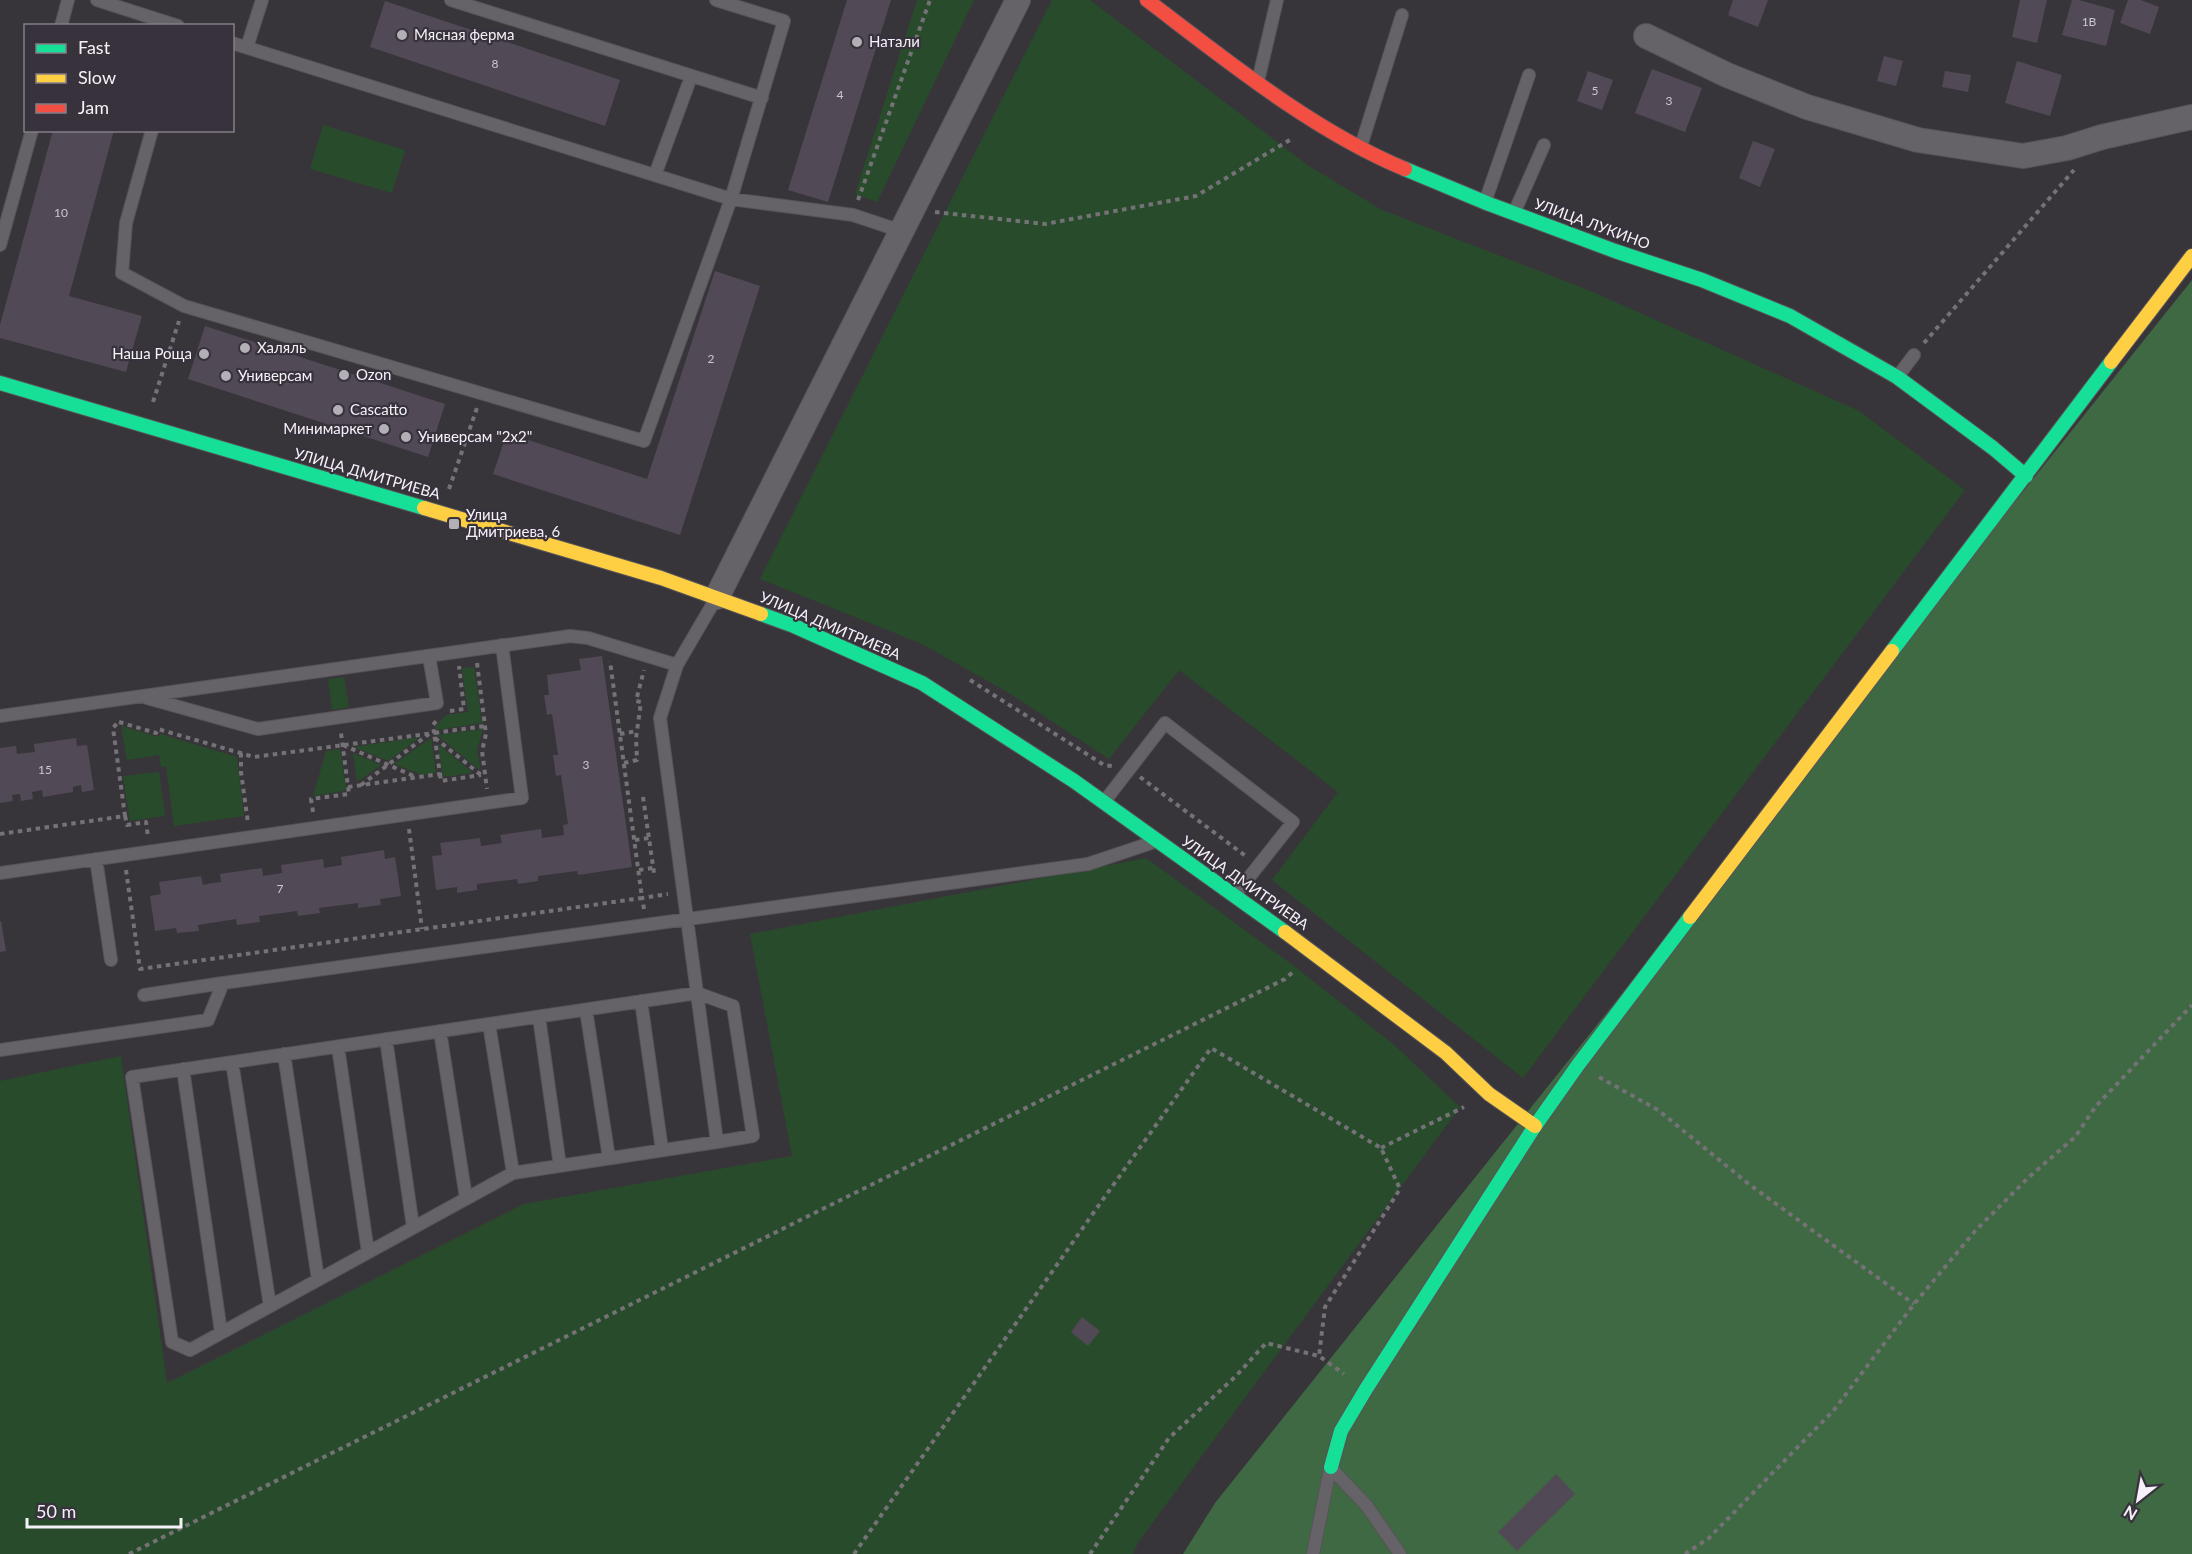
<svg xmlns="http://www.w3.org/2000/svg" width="2192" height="1554" viewBox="0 0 2192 1554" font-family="Lato,sans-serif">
  <rect width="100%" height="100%" fill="#38353a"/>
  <path fill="#284c2b" d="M917 0H974L877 202 855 194Z
    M1052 0H1090L1309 166 1382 210 1593 292 1859 411 1965 490 1523 1078 1272 880 1338 792 1179 670 1109 759 1009 693 922 644 760 579Z
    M323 125 405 150 392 193 310 169Z
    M474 667 482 723 436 730V726L446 715 468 712 462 668Z
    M344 677 349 707 332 710 328 679Z
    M121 726 158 737 160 734 237 757 244 816 174 826 166 766 161 767 159 755 127 760Z
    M483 729 477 750 481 771 437 735Z
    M420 737 388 761 354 747Z
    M431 738 436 773 422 775 394 764Z
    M438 744 473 773 443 777Z
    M340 749 346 788 344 791 313 796 326 751Z
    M353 753 381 765 357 782Z
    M159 772 165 816 130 821 123 776Z
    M1146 858 1294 966 1393 1044 1460 1107 1139 1541 1133 1554H0V1081L121 1056 167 1383 524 1204 792 1156 750 934Z"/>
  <path fill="#3e6942" d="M2192 280V1554H1183L1215 1503Z"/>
  <path fill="#514956" d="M847 0H891L828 202 788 190Z
    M1733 0H1768L1758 27 1728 15Z
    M2020 0H2047L2037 43 2012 37Z
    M2072 0H2079L2115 10 2106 46 2062 35Z
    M2128 0H2141L2159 7 2150 34 2120 23Z
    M385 1 620 80 605 126 370 47Z
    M1884 56 1903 61 1896 86 1877 81Z
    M2017 61 2062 75 2050 116 2005 103Z
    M1652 69 1702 88 1685 132 1635 113Z
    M1588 71 1613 80 1602 110 1577 101Z
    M1945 71 1971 75 1968 92 1942 87Z
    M53 130H114L69 296 142 316 126 372 0 338V325Z
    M1753 141 1775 149 1760 187 1739 178Z
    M715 271 760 286 680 535 493 474 507 433 647 479Z
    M205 326 445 404 428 457 188 379Z
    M602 656 632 867 578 875 577 871 538 876V881L518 884 517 879 477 884V890L457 893V887L436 890 432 856 442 855 440 843 480 838 481 846 502 843 500 835 541 829 542 838 564 835 563 825 568 824 561 775 556 776 553 755H558L552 714 547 715 544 695H549L547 675 581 670 579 659Z
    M76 738 77 746 87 745 94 790 82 792 81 785 73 787V792L43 797 42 790 32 792 33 799 21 801 20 794 12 795 13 801 0 803V748L16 746 17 754 35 752 34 744Z
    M384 850 385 859 395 857 401 896 380 899 381 905 358 908V903L319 908 320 913 298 916 297 911 259 916 260 922 237 925 236 919 198 925 199 931 177 933 176 928 155 931 150 896 161 894 159 882 201 876 203 885 212 883 221 882 220 874 262 868 263 876 282 873 281 865 323 859 324 868 342 865 341 857Z
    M1 921 6 951 0 952V922Z
    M1082 1317 1100 1331 1088 1346 1071 1332Z
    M1556 1474 1575 1494 1517 1551 1498 1532Z"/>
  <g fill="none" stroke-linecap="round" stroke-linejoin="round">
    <g stroke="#575459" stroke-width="14">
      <path id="lane" d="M97 0 178 26
        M451 0 762 98
        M61 26 68 0
        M232 43 731 199 853 215 901 231
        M247 47 262 0
        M1258 81 1277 0
        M152 130 126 223 122 273 184 306 644 441 731 199 784 21 716 0
        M1361 146 1402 15
        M655 175 688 85
        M1485 202 1529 75
        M1514 213 1544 145
        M0 245 32 130
        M1898 376 1914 355
        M715 600 677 665 660 718 717 1142 513 1173 190 1350 172 1342 132 1077 697 993 733 1006 753 1136 717 1142
        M147 698 258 729 437 703 429 656
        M0 716 570 636 588 638 677 665
        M1104 802 1165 723 1293 822 1235 895
        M96 859 111 960
        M0 873 522 798 502 645
        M144 995 223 983
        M641 1001 662 1150
        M586 1010 609 1158
        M539 1017 560 1166
        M489 1024 513 1173
        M440 1031 466 1198
        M386 1039 413 1227
        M338 1047 368 1252
        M0 1050 208 1020 223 983 1088 864 1151 843
        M284 1054 318 1279
        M232 1062 270 1306
        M183 1069 221 1332
        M1331 1468 1367 1506 1400 1554
        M1313 1554 1330 1469"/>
    </g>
    <g stroke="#575459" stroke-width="26">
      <path id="street" d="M1646 36 1727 75 1807 107 1918 140 2023 156 2067 148 2102 137 2192 117
        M717 597 1018 0"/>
    </g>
    <g stroke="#575459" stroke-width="16">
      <path id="fast" d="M1405 169 1489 204 1615 251 1702 280 1790 316 1897 377 1993 448 2026 476
        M0 383 424 508
        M761 614 794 626 922 683 1074 781 1285 932
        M1892 651 2111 362
        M1331 1467 1341 1431 1366 1389 1535 1126 1578 1065 1690 917"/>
    </g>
    <g stroke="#575459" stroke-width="16">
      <path id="slow" d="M2111 362 2192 256
        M424 508 661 578 761 614
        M1690 917 1892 651
        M1285 932 1446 1053 1489 1094 1535 1126"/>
    </g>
    <g stroke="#575459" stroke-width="16">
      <path id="jam" d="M1147 0C1226 60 1313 131 1405 169"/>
    </g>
    <path stroke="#747276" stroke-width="4" stroke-dasharray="4.5 4.5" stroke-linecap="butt" d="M858 200 930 0
      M935 212 1045 224 1196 196 1293 138
      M1924 343 2074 170
      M153 402 179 321
      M449 489 477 408
      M477 663 486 734 482 751 487 789
      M970 680 1104 765 1112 766
      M450 711 464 709 459 666
      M119 722 156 733 158 729 254 757 434 733 433 725 437 720
      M620 734 637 731
      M435 738 481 775
      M343 745 416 777
      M241 753V772L248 823
      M624 763 637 760 636 738 641 702 636 701 644 670
      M440 774 441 781 481 775
      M1140 777 1247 857
      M361 785 429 734
      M348 787 440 774 434 733 485 726
      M643 797 654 873
      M313 812 311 799 349 794 341 733
      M125 816 127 825 146 822 148 837
      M409 829 422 929
      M0 834 125 816 113 728 119 721
      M635 840 649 838
      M126 870 140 969 642 898 610 661
      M639 870 653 868
      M644 909 642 898 668 894
      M1599 1077 1658 1110 1750 1185 1914 1304
      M1381 1148 1464 1107
      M129 1554 1285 979 1294 971
      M854 1554 1094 1212 1211 1048 1381 1148 1400 1189 1325 1307 1319 1356
      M1090 1554 1169 1438 1236 1376 1266 1343 1319 1356 1344 1374
      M1685 1554 1709 1538 1834 1410 1914 1304 1976 1230 2029 1177 2075 1137 2096 1106 2192 1005"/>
    <use href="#lane" stroke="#666368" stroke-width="12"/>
    <use href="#street" stroke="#666368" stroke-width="24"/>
    <use href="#fast" stroke="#16e098" stroke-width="14"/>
    <use href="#slow" stroke="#ffcf43" stroke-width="14"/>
    <use href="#jam" stroke="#f24e42" stroke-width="14"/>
  </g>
  <g fill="#b3afb6" stroke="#38323d" stroke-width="2">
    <circle cx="402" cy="35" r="6"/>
    <circle cx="857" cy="42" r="6"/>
    <circle cx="245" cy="348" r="6"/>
    <circle cx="204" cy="354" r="6"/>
    <circle cx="344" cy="375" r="6"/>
    <circle cx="226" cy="376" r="6"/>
    <circle cx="338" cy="410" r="6"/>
    <circle cx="384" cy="429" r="6"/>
    <circle cx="406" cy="437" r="6"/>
    <rect x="448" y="518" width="12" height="12" rx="3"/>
  </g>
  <g text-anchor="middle" stroke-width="4.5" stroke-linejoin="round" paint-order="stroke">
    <g font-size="12" fill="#ccc7d0">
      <text x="2089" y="26">1В</text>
      <text x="495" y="68">8</text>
      <text x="1595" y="95">5</text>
      <text x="840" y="99">4</text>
      <text x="1669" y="105">3</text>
      <text x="61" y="217">10</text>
      <text x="711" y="363">2</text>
      <text x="586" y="769">3</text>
      <text x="45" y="774">15</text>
      <text x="280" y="893">7</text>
    </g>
    <g font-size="15" fill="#f5f1f9" stroke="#38323d" text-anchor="start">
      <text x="414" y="40">Мясная ферма</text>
      <text x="869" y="47">Натали</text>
      <text x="257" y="353">Халяль</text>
      <text x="192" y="359" text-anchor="end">Наша Роща</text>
      <text x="356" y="380">Ozon</text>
      <text x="238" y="381">Универсам</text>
      <text x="350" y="415">Cascatto</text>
      <text x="372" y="434" text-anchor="end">Минимаркет</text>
      <text x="418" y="442">Универсам "2x2"</text>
      <text x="466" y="520">Улица<tspan x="466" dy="17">Дмитриева, 6</tspan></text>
    </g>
    <g font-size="15" fill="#f5f1f9" stroke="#38323d">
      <text transform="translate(1592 224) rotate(20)" y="5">УЛИЦА ЛУКИНО</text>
      <text transform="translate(367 474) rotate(16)" y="5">УЛИЦА ДМИТРИЕВА</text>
      <text transform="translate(830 626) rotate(23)" y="5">УЛИЦА ДМИТРИЕВА</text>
      <text transform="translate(1245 883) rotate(35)" y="5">УЛИЦА ДМИТРИЕВА</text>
    </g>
  </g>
  <rect x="24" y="24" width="210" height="108" fill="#38323d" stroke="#847e88" stroke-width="1.5"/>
  <rect x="36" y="44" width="30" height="9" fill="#16e098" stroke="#847e88" stroke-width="1.5"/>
  <text x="78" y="54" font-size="18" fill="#f5f1f9">Fast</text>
  <rect x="36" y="74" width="30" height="9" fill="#ffcf43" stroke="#847e88" stroke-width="1.5"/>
  <text x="78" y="84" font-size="18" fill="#f5f1f9">Slow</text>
  <rect x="36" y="104" width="30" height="9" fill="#f24e42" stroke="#847e88" stroke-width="1.5"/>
  <text x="78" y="114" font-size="18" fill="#f5f1f9">Jam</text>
  <g transform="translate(2138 1500) rotate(211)" stroke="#38323d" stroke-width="4.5" paint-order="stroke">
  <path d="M0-4.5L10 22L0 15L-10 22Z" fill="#f5f1f9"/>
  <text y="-9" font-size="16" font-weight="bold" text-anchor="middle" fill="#f5f1f9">N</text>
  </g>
  <path d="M27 1518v9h154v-9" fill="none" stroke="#f5f1f9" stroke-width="3"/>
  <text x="36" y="1518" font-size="18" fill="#f5f1f9" stroke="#38323d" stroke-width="4.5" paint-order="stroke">50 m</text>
</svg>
